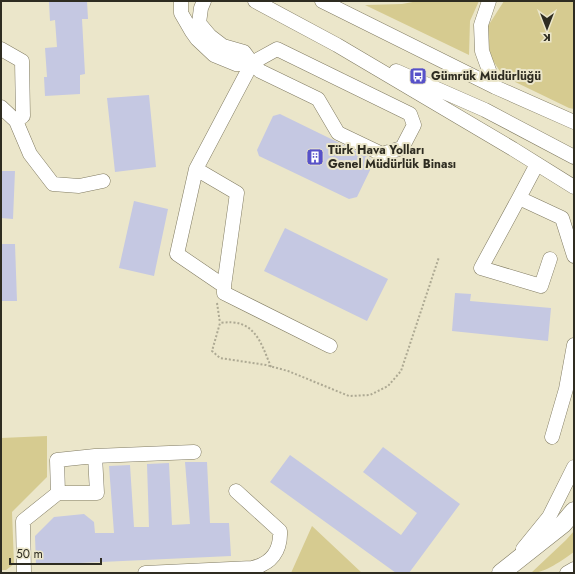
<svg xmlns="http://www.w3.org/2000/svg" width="575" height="574" viewBox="0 0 575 574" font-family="Jost,sans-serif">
  <rect width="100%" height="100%" fill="#ebe6ca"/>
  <path fill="#d6cb90" d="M418 1H479L470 21 469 55 365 5 402 4Z
    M504 1H574V109L569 108 503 76 490 56 488 26Z
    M47 436V477L12 512 14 564 6 570H1V438Z
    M312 526 362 573H291Z
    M574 531V552C562 560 546 573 531 573L566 540Z"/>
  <path fill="#c5c8e2" d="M87 1 88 19H82L85 74 80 75V94L45 96 44 77H47L45 48 57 47 55 20 50 21 49 2Z
    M149 95 156 167 115 172 107 98Z
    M280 114 370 158 373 164 357 197 349 199 259 156 257 150 273 116Z
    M1 171H15L13 219 1 218Z
    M134 201 168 209 154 276 119 268Z
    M285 228 388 279 367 321 264 271Z
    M1 244H15L17 301H1Z
    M455 293 471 294 470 301 551 308 548 341 452 331Z
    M383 447 460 504 409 573H396L270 482 290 455 401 535 417 513 363 472Z
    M185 462H207L210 523H229L231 556 36 565 35 536 54 517 84 514 94 522 95 533H114L109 466 130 465 134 527H149L147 464 169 463 172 525 190 524Z"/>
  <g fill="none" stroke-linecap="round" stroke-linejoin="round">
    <g stroke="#807b62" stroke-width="15">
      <path id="minor" d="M181 1V13L192 32 197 39 214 55 236 64 252 63 277 49 410 114 414 125 402 148 382 154 338 133 318 99 260 71 252 63 244 52 223 46 210 36 199 23 201 8 204 1
        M255 1 337 45 513 149 574 187
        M322 1 495 87 574 122
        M489 1 481 25 482 51 495 87
        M1 49 22 61 23 116 16 121
        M252 63 196 169 177 254 224 286V293L330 346
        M396 71 485 110 574 157
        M1 107 16 121 30 154 53 184 79 186 103 181
        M537 164 519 198 562 218 574 256
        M196 169 237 193 224 286
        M519 198 481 268 541 286 550 259
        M552 437 566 389 574 345
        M58 493H97L95 456
        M523 549 549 517 574 467
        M24 573 23 521 58 493 57 460 95 456 194 452
        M145 573 252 568C271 564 281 551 280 531L236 491
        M567 573 574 569"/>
    </g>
    <g stroke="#807b62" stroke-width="19">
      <path id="major" d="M501 573 563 524 574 511"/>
    </g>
    <path stroke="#ada993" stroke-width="2" stroke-dasharray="2 2" stroke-linecap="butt" d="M217 303 220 323
      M271 367C260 340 254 318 220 323L212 351 220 358 266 365 288 371 349 396 370 395 388 386 401 371 439 257"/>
    <use href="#minor" stroke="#fff" stroke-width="14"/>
    <use href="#major" stroke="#fff" stroke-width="18"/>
  </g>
  <defs>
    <g id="bus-square" transform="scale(0.9)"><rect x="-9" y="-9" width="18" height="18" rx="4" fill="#5751c9" stroke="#ebe6ca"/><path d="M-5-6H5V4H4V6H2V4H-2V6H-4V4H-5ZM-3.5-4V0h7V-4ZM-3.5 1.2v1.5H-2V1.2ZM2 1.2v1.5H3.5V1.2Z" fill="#fff"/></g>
    <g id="building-square" transform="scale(0.9)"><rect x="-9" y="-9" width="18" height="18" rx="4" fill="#5751c9" stroke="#ebe6ca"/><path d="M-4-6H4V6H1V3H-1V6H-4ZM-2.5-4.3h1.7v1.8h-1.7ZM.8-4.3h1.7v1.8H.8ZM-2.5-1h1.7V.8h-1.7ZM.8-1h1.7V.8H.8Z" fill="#fff"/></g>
  </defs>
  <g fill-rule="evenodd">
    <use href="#bus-square" x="418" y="76"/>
    <use href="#building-square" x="315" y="157"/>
  </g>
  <g text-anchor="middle" stroke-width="4" stroke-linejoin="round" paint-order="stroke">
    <g font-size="12" font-weight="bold" fill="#2e2c21" stroke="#ebe6ca" text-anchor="start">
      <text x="431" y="80">Gümrük Müdürlüğü</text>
      <text x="328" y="154">Türk Hava Yolları<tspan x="328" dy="14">Genel Müdürlük Binası</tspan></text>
    </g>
  </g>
  <rect width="575" height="574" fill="none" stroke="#2e2c21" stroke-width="4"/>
  <g transform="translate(547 28) rotate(180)" stroke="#ebe6ca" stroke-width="3" paint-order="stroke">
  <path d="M0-3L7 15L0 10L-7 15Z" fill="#2e2c21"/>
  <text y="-6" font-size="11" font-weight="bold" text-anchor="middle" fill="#2e2c21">K</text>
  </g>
  <path d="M10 558v6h91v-6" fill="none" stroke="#2e2c21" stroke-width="2"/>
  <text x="16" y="558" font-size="12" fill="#2e2c21" stroke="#ebe6ca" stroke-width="3" paint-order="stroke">50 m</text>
</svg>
